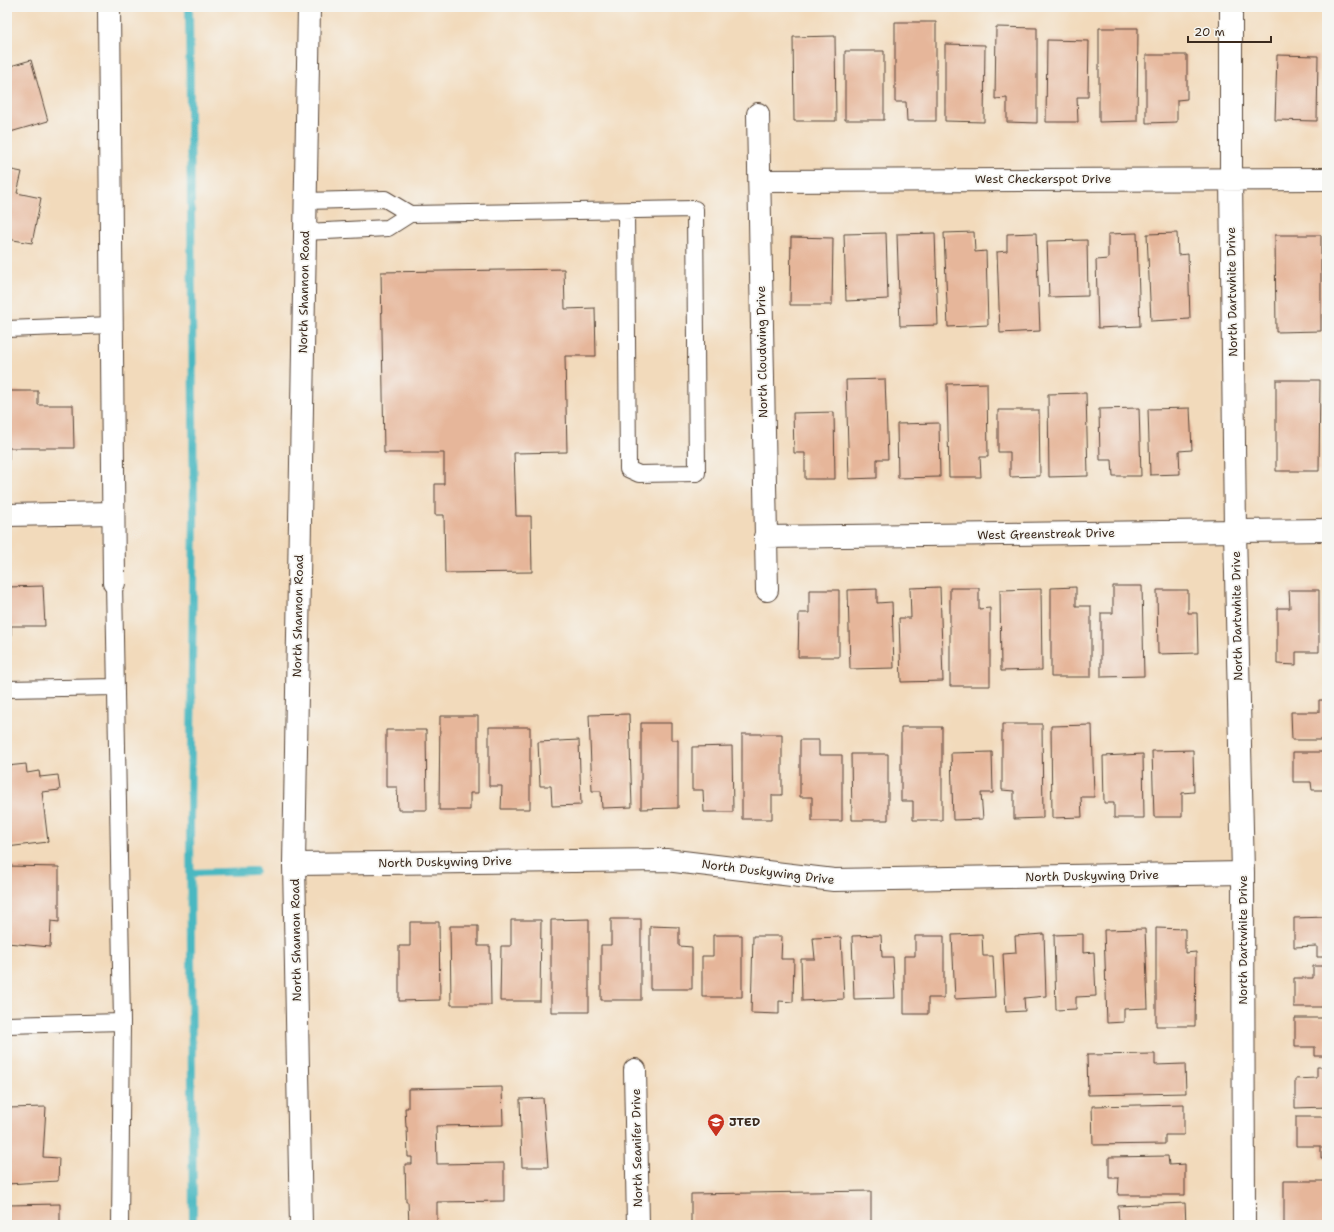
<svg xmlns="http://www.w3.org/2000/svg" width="1334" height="1232" viewBox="0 0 1334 1232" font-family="'Shantell Sans',sans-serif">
  <rect width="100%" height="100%" fill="#f6f6f2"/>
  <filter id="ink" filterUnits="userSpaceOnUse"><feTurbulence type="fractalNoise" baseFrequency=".025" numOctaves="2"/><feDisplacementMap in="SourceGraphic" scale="8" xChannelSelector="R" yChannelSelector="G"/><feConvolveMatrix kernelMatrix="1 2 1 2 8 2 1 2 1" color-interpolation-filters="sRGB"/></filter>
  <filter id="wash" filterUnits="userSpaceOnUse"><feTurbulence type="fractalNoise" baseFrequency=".012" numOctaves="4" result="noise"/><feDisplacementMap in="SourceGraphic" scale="16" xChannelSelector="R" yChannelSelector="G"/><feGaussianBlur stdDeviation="0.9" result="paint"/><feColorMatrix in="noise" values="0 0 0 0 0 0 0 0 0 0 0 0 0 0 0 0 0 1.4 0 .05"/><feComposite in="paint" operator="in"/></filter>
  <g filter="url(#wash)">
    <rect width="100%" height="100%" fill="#f2dabb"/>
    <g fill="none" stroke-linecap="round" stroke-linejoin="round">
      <path stroke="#49b8c1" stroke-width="8" d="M189 7 194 513 190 819 193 1225
        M190 873 255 871"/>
    </g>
    <g id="blocks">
      <path fill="#e6b69a" d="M895 22H936V121H907L906 102H895Z
        M996 27 1037 28V123L1007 122V98L995 99Z
        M1099 28H1138L1137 121 1099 122Z
        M835 36 836 121H794L793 37Z
        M1047 40 1089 41 1088 97H1077L1078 122H1046Z
        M945 44 985 45 984 122 945 121Z
        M845 51H884V120H845Z
        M1325 54H1327V117H1325Z
        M1146 55H1187V99L1177 100V122L1146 123Z
        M1277 55 1318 56 1317 121 1275 120Z
        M31 60 48 121 7 133V67Z
        M7 169 22 172 17 193 41 198 32 243 7 239Z
        M974 232 975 252 986 251 988 325 948 327 944 233Z
        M886 233 888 299 846 301 844 234Z
        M935 233 938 325 900 326 897 234Z
        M1036 233 1040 331 1000 333 997 252 1007 251V234Z
        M1137 233 1140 326 1098 328 1096 260 1108 259V234Z
        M1177 233 1178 255 1188 254 1190 319 1151 321 1147 234Z
        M1275 235H1321V331L1276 332Z
        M791 237 833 238 832 305H790Z
        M1087 240 1088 296 1049 297 1047 241Z
        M564 269 565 309 595 308 596 356H565L567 452 514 453 516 516H531L532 572 445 573 444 515H435V484H444V453H384L381 272Z
        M885 379 888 459H877V478L849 479 846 380Z
        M1276 380H1320L1319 471H1276Z
        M987 383 988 457H980L981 477H949L947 384Z
        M7 391H38V405H73L74 448H9V460H7Z
        M1086 393 1088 476 1049 477 1048 394Z
        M1139 408 1141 476H1113L1112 460H1100L1099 409Z
        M1190 408 1192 450 1179 451 1180 474 1150 475 1148 409Z
        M998 410H1039L1040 476 1010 477V452H998Z
        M834 412 835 479H805V453H794L793 413Z
        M939 423 940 477 898 478 897 424Z
        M43 586 45 626H11V647L7 646V587Z
        M1113 586H1142L1144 676 1101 677V613H1113Z
        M940 587 943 681 901 682 899 618H911L910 588Z
        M1076 587V606H1091V677H1051V588Z
        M950 588H979V609L990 608V686H950Z
        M877 589V603L892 602 894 668 850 669 848 590Z
        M1041 589 1042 670 1001 671 1000 590Z
        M809 590H839V657H798L799 613H809Z
        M1157 590H1188V613H1197L1198 653 1158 654Z
        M1289 590H1319V652H1296V665L1277 664V608H1290Z
        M1319 700H1327V740H1292L1291 712H1319Z
        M629 714 632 807 602 808 601 791H592L589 715Z
        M440 716H478V793H470V810H439Z
        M641 723H671V740H678V808L641 809Z
        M1002 724H1042L1043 818 1014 819V791L1002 790Z
        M1092 725 1094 797H1081L1082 817 1052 818 1051 726Z
        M489 727H530V809H501L502 786H489Z
        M901 727H942V820H913V801H901Z
        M386 730H426L427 810H398L397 787H386Z
        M742 734H782V795H772V819H742Z
        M579 740 581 805 552 806 551 786H540L538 742Z
        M800 740H819V755H842V821H812V797H800Z
        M732 746 733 812H704L703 790H692V747Z
        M1193 750 1194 792 1182 793V817H1154L1152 751Z
        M992 752 993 793H981L983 819 953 820 951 753Z
        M1293 752H1327V790H1312L1311 782H1293Z
        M851 754H888V820H852Z
        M1143 754 1144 818H1114V803H1104L1103 756Z
        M26 764 27 773 39 771 40 777 58 775 60 790 42 792 48 842 7 847V766Z
        M7 866 59 867V922L51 921 50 947 7 943Z
        M1327 917V957H1317V946L1294 947V918Z
        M589 919V1012H551V920Z
        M611 919H641V1000H601V945H611Z
        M511 920H541L540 1001H500L501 946H511Z
        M410 922H439L440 1000 399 1001V946H410Z
        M450 926H478V946H490L491 1005H451Z
        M650 926 679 927V946L692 947V989H650Z
        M1156 928 1185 929V953L1196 952 1195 1026H1156Z
        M1145 929 1148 1008 1124 1009V1022L1107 1023 1104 930Z
        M982 934 983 956H993L995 997 955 999 952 935Z
        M1044 934 1046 996 1024 998 1025 1011 1006 1012 1003 954 1016 953 1015 936Z
        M1083 934V953L1094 952 1096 996 1076 997V1009L1056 1010 1054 935Z
        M713 935H742V997H702V956H713Z
        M881 935 882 957H893L895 998 854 999 852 936Z
        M753 936H782L781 959H794L793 1002 779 1001V1014L751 1013Z
        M915 936H944V998H928V1014H904V956H915Z
        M841 937 844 999 802 1001 801 959H815L813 938Z
        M1313 966H1327V1007H1294V978H1313Z
        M1295 1018H1327V1056H1315V1047H1295Z
        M1155 1054V1065L1185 1064 1186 1093 1088 1095 1087 1055Z
        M1317 1067H1327V1107L1295 1108V1079L1317 1078Z
        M502 1087 503 1125 436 1126 437 1164 504 1163V1201L437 1202V1225H409L408 1202H406L405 1164H412V1157H408L407 1127H406L405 1108H408V1089Z
        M543 1098 548 1167H522L520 1099Z
        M1184 1104V1135H1165V1144L1093 1145 1092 1106Z
        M46 1107 43 1157 59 1158 58 1181 7 1184V1108Z
        M1296 1117H1327V1158H1321V1146H1296Z
        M1168 1156 1169 1165 1185 1164V1195H1118L1119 1178H1109V1157Z
        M1284 1181H1327V1225H1284Z
        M871 1191V1225H691V1194Z
        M1185 1203 1186 1225H1119L1118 1206Z
        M60 1204V1225H7L8 1205Z"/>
    </g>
  </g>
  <g filter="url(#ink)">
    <use href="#blocks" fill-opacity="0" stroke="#564436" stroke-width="1"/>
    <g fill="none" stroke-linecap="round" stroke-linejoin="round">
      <g stroke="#564436" stroke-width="18">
        <path id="lane" d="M410 214 695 209 697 473 639 474 628 469 626 211
          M305 232 388 228 410 214 385 199 305 201
          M7 329 112 325
          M114 583 122 1022 120 1225
          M7 689 116 687
          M7 1025 122 1022"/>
      </g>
      <g stroke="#564436" stroke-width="24">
        <path id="street" d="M109 7 114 583
          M1231 7V178L1235 531 1243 873 1244 1225
          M758 114 767 590
          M760 181 1327 179
          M7 515 113 513
          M765 537 1327 530
          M294 864 666 860 834 880 1243 873
          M635 1070 638 1225"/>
      </g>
      <g stroke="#564436" stroke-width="24">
        <path id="secondary" d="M301 1225 294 864 309 7"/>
      </g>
      <use href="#lane" stroke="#fff" stroke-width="16"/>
      <use href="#street" stroke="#fff" stroke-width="22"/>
      <use href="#secondary" stroke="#fff" stroke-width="22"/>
    </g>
  </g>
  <defs>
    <g id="school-pin" transform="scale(0.9)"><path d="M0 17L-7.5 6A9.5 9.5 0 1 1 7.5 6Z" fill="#c8321e" stroke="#f6f6f2"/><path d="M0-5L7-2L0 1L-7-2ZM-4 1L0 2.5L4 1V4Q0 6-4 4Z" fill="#fff"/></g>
  </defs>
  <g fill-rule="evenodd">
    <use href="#school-pin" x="716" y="1122"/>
  </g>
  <g text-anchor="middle" stroke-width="3.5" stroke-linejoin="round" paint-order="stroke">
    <g font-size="12" fill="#3b2a1e" stroke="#f6f6f2">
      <text x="1043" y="183">West Checkerspot Drive</text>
      <text transform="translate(304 292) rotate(-89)" y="4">North Shannon Road</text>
      <text transform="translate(1232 292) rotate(-91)" y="4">North Dartwhite Drive</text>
      <text transform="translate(762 352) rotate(-91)" y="4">North Cloudwing Drive</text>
      <text transform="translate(1046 534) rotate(-1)" y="4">West Greenstreak Drive</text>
      <text transform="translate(298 616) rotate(-89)" y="4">North Shannon Road</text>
      <text transform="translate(1237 616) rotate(-91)" y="4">North Dartwhite Drive</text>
      <text transform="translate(445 862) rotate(-1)" y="4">North Duskywing Drive</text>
      <text transform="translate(768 872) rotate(7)" y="4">North Duskywing Drive</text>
      <text transform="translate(1092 876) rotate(-1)" y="4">North Duskywing Drive</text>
      <text transform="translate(296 940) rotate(-91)" y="4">North Shannon Road</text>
      <text transform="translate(1243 940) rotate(-90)" y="4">North Dartwhite Drive</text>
      <text transform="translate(637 1148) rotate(-91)" y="4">North Seanifer Drive</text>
    </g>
    <g font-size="12" font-weight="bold" fill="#3b2a1e" stroke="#f6f6f2" text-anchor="start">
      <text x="729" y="1126">JTED</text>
    </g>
  </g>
  <rect width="1334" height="1232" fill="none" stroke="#f6f6f2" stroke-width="24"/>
  <path d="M1188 36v6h83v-6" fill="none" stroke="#3b2a1e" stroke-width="2"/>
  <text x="1194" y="36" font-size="12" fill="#3b2a1e" stroke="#f6f6f2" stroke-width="3" paint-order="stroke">20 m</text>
</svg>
